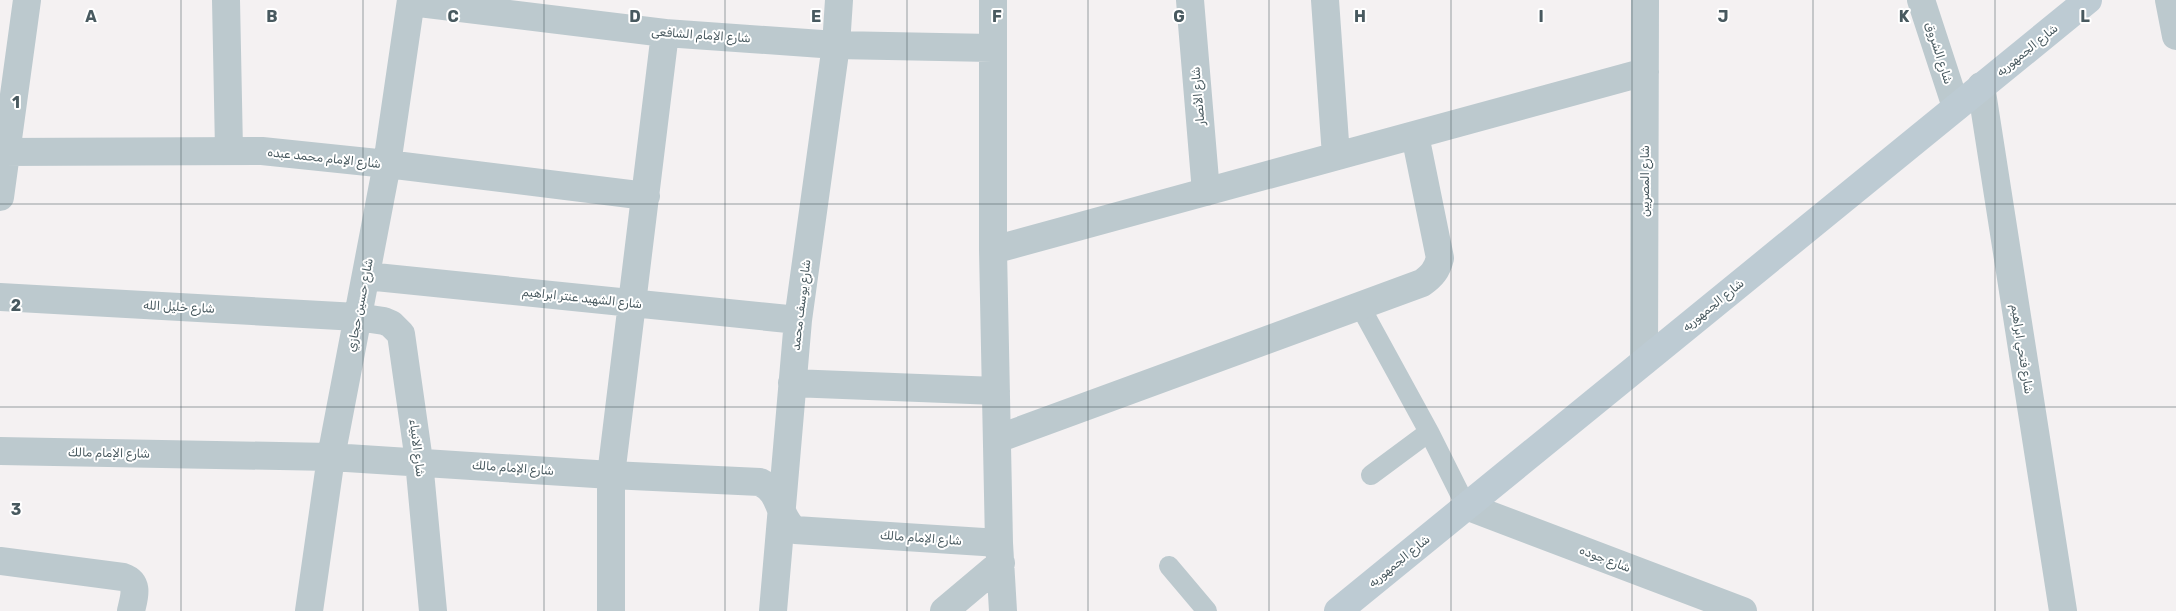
<svg xmlns="http://www.w3.org/2000/svg" width="2176" height="611" viewBox="0 0 2176 611" font-family="Rubik,Vazirmatn,sans-serif">
  <rect width="100%" height="100%" fill="#f4f1f2"/>
  <g fill="none" stroke-linecap="round" stroke-linejoin="round">
    <path stroke="#bcc9ce" stroke-width="20" d="M1360 306 1429 432 1466 506
      M1371 475 1429 432
      M1169 566 1207 611"/>
    <path stroke="#bcc9ce" stroke-width="28" d="M226 0 229 150
      M993 0V250L999 543 1003 611
      M1190 0 1206 192
      M1325 0 1336 156
      M1921 0 1956 107
      M2169 0 2176 36
      M411 2 665 33 836 45 992 48
      M1981 86 2063 611
      M0 152 262 151 387 164 646 196
      M0 197 27 0
      M993 250 1645 72
      M366 276 798 320
      M0 297 357 317 384 321 391 324 401 334 419 461 433 611
      M1644 361 1645 0
      M792 383 996 391
      M997 439 1422 283C1432 276 1437 270 1440 258L1415 135
      M0 451 331 457 611 475 760 482C783 493 777 517 795 530L999 543
      M1466 506 1743 611
      M0 561 123 577C140 583 134 597 131 611
      M309 611 331 457 387 164 411 0
      M611 611V475L665 33
      M773 611 798 320 836 45 839 0
      M944 611 1001 563"/>
    <path stroke="#bdcbd3" stroke-width="28" d="M1338 611 2088 0"/>
  </g>
  <path fill="none" stroke="#48595f" stroke-width="1" stroke-opacity="0.55" d="M181 0V611M363 0V611M544 0V611M725 0V611M907 0V611M1088 0V611M1269 0V611M1451 0V611M1632 0V611M1813 0V611M1995 0V611M0 204H2176M0 407H2176"/>
  <g text-anchor="middle" stroke-width="4" stroke-linejoin="round" paint-order="stroke">
    <g font-size="12" fill="#48595f" stroke="#fff">
      <text transform="translate(701 35) rotate(4)" y="4">شارع الإمام الشافعى</text>
      <text transform="translate(2027 50) rotate(-39)" y="4">شارع الجمهوريه</text>
      <text transform="translate(1939 53) rotate(72)" y="4">شارع الشروق</text>
      <text transform="translate(1198 96) rotate(-95)" y="4">شارع الأنصار</text>
      <text transform="translate(324 158) rotate(6)" y="4">شارع الإمام محمد عبده</text>
      <text transform="translate(1645 181) rotate(-90)" y="4">شارع المصريين</text>
      <text transform="translate(582 298) rotate(6)" y="4">شارع الشهيد عنتر ابراهيم</text>
      <text transform="translate(360 305) rotate(-79)" y="4">شارع حسين حجازي</text>
      <text transform="translate(801 305) rotate(-83)" y="4">شارع يوسف محمد</text>
      <text transform="translate(1713 305) rotate(-39)" y="4">شارع الجمهوريه</text>
      <text transform="translate(179 307) rotate(3)" y="4">شارع خليل الله</text>
      <text transform="translate(2022 349) rotate(81)" y="4">شارع فتحي ابراهيم</text>
      <text transform="translate(417 448) rotate(83)" y="4">شارع الانبياء</text>
      <text transform="translate(109 453) rotate(1)" y="4">شارع الإمام مالك</text>
      <text transform="translate(513 468) rotate(4)" y="4">شارع الإمام مالك</text>
      <text transform="translate(921 538) rotate(4)" y="4">شارع الإمام مالك</text>
      <text transform="translate(1605 559) rotate(21)" y="4">شارع جوده</text>
      <text transform="translate(1399 561) rotate(-39)" y="4">شارع الجمهوريه</text>
    </g>
  </g>
  <g font-size="16" text-anchor="middle" font-weight="bold" fill="#48595f" stroke="#fff" stroke-width="4" stroke-linejoin="round" paint-order="stroke">
    <text x="91" y="22">A</text>
    <text x="272" y="22">B</text>
    <text x="453" y="22">C</text>
    <text x="635" y="22">D</text>
    <text x="816" y="22">E</text>
    <text x="997" y="22">F</text>
    <text x="1179" y="22">G</text>
    <text x="1360" y="22">H</text>
    <text x="1541" y="22">I</text>
    <text x="1723" y="22">J</text>
    <text x="1904" y="22">K</text>
    <text x="2085" y="22">L</text>
    <text x="16" y="108">1</text>
    <text x="16" y="311">2</text>
    <text x="16" y="515">3</text>
  </g>
</svg>
